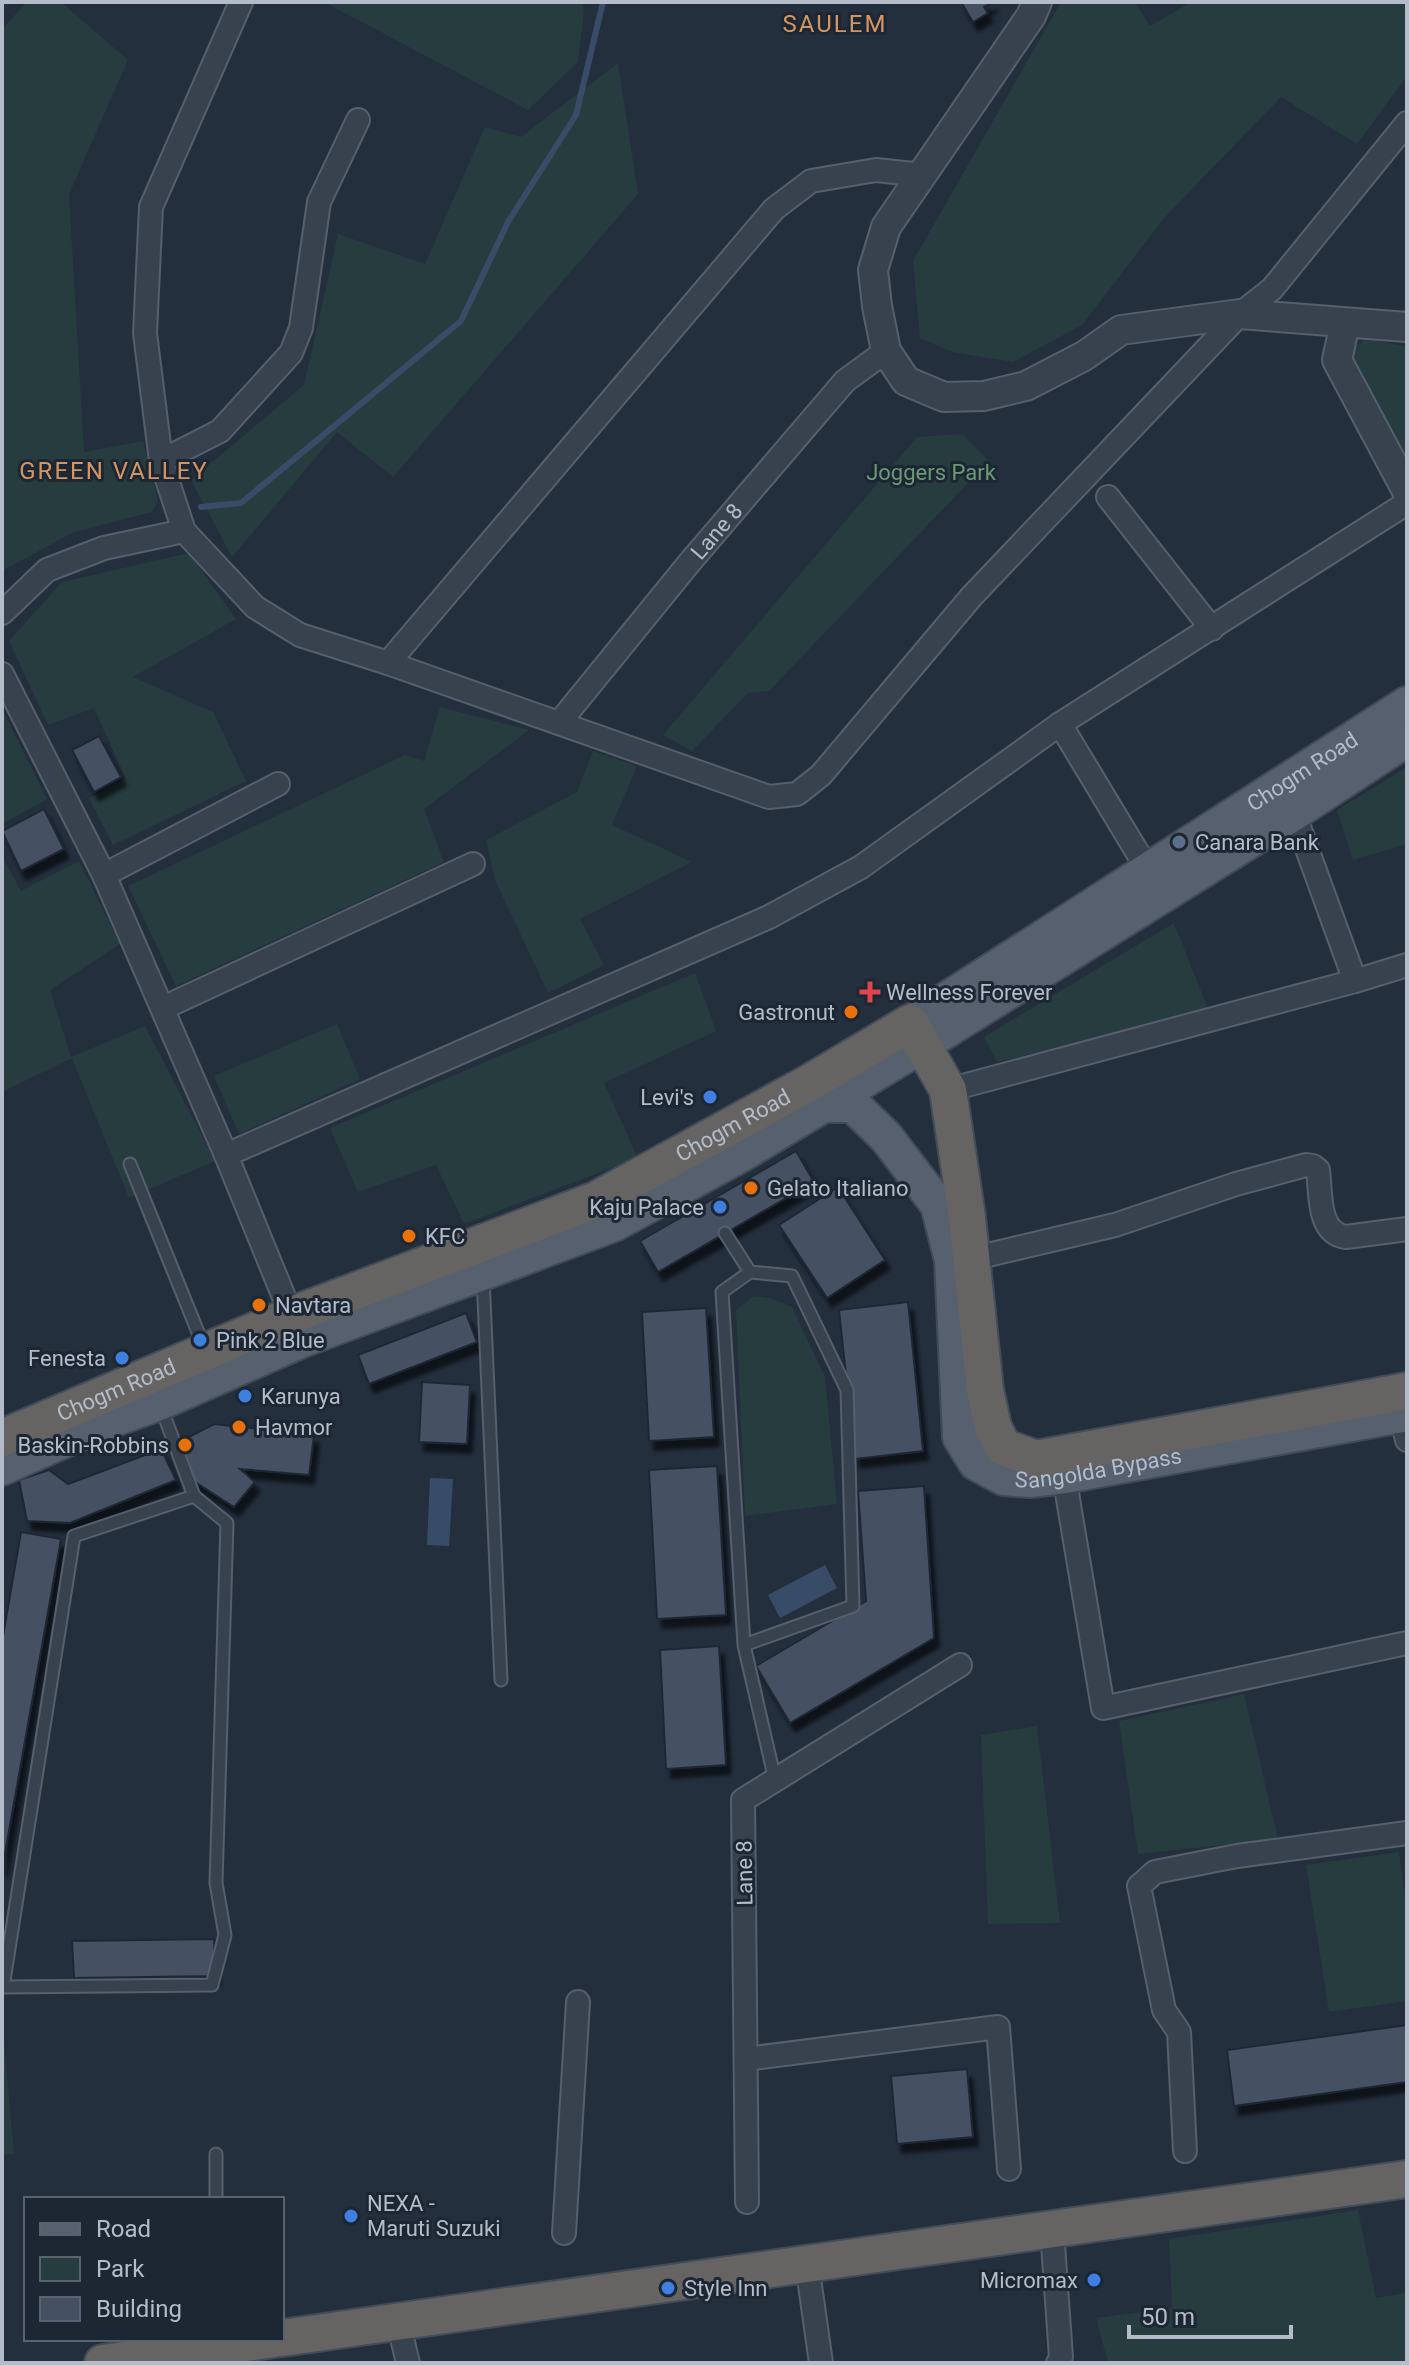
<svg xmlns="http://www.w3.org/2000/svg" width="1409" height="2365" viewBox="0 0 1409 2365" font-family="Roboto,sans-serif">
  <defs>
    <filter id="shadow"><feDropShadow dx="5" dy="9" stdDeviation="2" flood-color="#0009"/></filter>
  </defs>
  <rect width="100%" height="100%" fill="#242f3e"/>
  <path fill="#263c3f" d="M27 2H61L128 60 69 194 84 452 143 441 158 500 152 512 74 532 2 571V29Z
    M324 2H581L584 10 578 62 528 110Z
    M1061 2H1135L1150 26 1191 2H1407V76L1357 144 1281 97 1164 218 1082 325 1013 362 952 352 920 338 913 261Z
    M618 63 638 194 393 477 337 432 232 557 191 480 304 385 338 234 425 264 485 127 521 137Z
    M1366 338 1407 347V463L1347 355Z
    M962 434 989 461 769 691 748 693 692 751 663 735 917 437Z
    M189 553 236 619 133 677 213 712 246 781 113 845 89 798 126 779 94 708 48 725 9 641 62 582Z
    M440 707 529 730 424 809 444 862 176 986 128 886 405 755 424 761Z
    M2 709 47 799 2 824Z
    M593 751 637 766 612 825 692 862 580 919 604 965 548 993 495 880 486 840 577 792Z
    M1407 767V844L1353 860 1337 810Z
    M2 856 21 891 79 861 120 944 50 990 71 1057 145 1026 215 1161 129 1198 72 1058 2 1092Z
    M1174 923 1209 1011 997 1062 984 1037Z
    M695 973 716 1031 604 1083 638 1158 464 1224 436 1165 358 1192 330 1128Z
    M337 1024 360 1079 239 1134 214 1076Z
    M754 1296 770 1298 792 1307 825 1377 837 1504 745 1516 736 1310Z
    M1244 1694 1278 1839 1138 1854 1119 1721Z
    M1037 1726 1060 1923 988 1924 981 1735Z
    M1399 1852 1407 1911V2001L1329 2012 1306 1865Z
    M2 2016 14 2154 2 2155Z
    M1358 2210 1376 2298 1407 2293V2363H1108L1096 2318 1172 2308 1169 2239Z"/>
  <path fill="#394c67" d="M430 1478 453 1479 449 1546 427 1545Z
    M825 1565 837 1588 780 1618 768 1595Z"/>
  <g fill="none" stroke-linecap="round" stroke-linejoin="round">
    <path stroke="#394c67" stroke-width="6" d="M201 507 241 503 461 321 508 222 576 115 603 2"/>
  </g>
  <path fill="#455162" stroke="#1f2835" stroke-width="2" filter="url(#shadow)" d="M961 2H994L984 7 988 13 973 22Z
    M99 736 121 777 94 792 72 750Z
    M44 809 64 849 21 871 2 831Z
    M796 1151 814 1182 658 1272 640 1241Z
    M838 1187 885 1260 827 1298 779 1225Z
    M908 1302 923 1451 855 1459 839 1310Z
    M706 1308 714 1437 649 1441 642 1312Z
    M466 1313 477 1342 369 1384 358 1355Z
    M422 1382 470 1385 467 1444 419 1442Z
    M214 1424 314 1435 309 1475 240 1469 255 1482 234 1507 189 1478 179 1442Z
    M161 1449 176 1480 70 1523 27 1521 19 1480 49 1470 68 1484Z
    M717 1466 726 1615 657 1619 649 1470Z
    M924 1486 934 1638 790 1723 756 1666 866 1601 858 1491Z
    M21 1532 61 1539 2 1870V1642Z
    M719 1646 726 1765 666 1769 660 1650Z
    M214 1939 215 1976 74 1978 72 1941Z
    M1407 2025V2082L1234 2106 1227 2050Z
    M967 2069 973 2137 897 2144 891 2076Z"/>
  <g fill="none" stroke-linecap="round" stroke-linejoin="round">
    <g stroke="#565f6c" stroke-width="15">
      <path id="service" d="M130 1164 204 1347
        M725 1233 750 1272
        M483 1277 501 1680
        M161 1407 194 1496
        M194 1496 227 1523 216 1883 225 1935 212 1985 3 1987 74 1536Z
        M744 1645 853 1606 847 1390 792 1276 750 1272 722 1292 744 1645 775 1780
        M216 2154V2199"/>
    </g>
    <g stroke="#565f6c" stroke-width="26">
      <g id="minor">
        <path d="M241 2 151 207 145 333 161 461 184 531 255 607 300 635 388 663 769 797 797 794 821 775 972 596 1240 314 1272 289 1407 123"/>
        <path d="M161 461 220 431 291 353 301 328 319 202 358 120"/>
        <path d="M1108 497 1212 629"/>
        <path d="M2 613 47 570 104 548 184 531"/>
        <path d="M388 663 774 209 811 181 876 170 923 175"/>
        <path d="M2 674 104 875 226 1155 295 1324"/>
        <path id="s1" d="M559 723 690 562 845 381 886 351"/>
        <path d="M1060 724 1148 870"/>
        <path d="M104 875 278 784"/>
        <path d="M1355 981 1407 965"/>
        <path d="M163 1008 473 864"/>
        <path d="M948 1090 1355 981 1294 813"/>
        <path d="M226 1155 769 917 861 867 1060 724 1407 503"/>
        <path d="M971 1259 1115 1225 1236 1184 1306 1165 1313 1166 1318 1170C1321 1193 1317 1233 1346 1237L1407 1229"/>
        <path d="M1398 1403 1407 1440"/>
        <path d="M1062 1463 1103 1708 1407 1643"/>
        <path d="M746 2059 998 2027 1009 2169"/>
        <path d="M1185 2151 1179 2032 1164 2010 1139 1886 1155 1872 1237 1856 1407 1833"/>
        <path d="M747 2202 743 1800 960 1665"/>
        <path d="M1052 2230 1061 2357 1058 2363"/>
        <path d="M564 2233 578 2002"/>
        <path d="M807 2264 821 2363"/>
        <path d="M398 2322 408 2363"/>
      </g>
    </g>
    <g stroke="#565f6c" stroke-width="32">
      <path id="tertiary" d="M1037 2 1031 16 886 227 873 270 877 306 886 351 906 381 944 397 984 396 1026 386 1084 356 1121 330 1240 314 1407 327
        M1345 323 1337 360 1407 491"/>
    </g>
    <g stroke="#414a57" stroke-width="38">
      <g id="primary">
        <path id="s2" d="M910 1023 1407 704"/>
        <path id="s3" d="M822 1105H853L886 1137 938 1205 952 1260 960 1437 976 1463 1004 1478 1030 1480 1065 1476 1407 1414"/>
        <path d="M2 1468 101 1424 159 1403 302 1340 614 1224 742 1154 931 1040 1294 813 1407 739"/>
      </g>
    </g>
    <g stroke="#434c59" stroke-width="40">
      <g id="trunk">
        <path id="s4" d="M2 1438 292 1315 596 1200 811 1082 910 1023 948 1090 967 1218 985 1390 993 1427 1003 1447 1036 1459 1407 1391"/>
        <path d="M282 2338 1407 2179"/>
        <path d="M103 2363 274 2339"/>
      </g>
    </g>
    <use href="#service" stroke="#38414e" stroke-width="11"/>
    <use href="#minor" stroke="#38414e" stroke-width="22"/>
    <use href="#tertiary" stroke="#38414e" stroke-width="28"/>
    <use href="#primary" stroke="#56606e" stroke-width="34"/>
    <use href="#trunk" stroke="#656462" stroke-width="36"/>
  </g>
  <circle fill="#5c6f8a" stroke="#1d2633" stroke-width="3" cx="1179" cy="842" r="8"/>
  <path fill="#e0444e" stroke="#1d2633" stroke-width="3" d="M866 980h8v8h8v8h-8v8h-8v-8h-8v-8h8z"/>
  <g fill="#e8710a" stroke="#1d2633" stroke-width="3">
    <circle cx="851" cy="1012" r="8"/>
    <circle cx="751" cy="1188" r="8"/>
    <circle cx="409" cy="1236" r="8"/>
    <circle cx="259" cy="1305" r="8"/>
    <circle cx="239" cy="1427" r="8"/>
    <circle cx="185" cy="1445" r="8"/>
  </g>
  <g fill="#3f7fe0" stroke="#1d2633" stroke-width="3">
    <circle cx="710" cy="1097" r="8"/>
    <circle cx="720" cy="1207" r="8"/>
    <circle cx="200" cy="1340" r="8"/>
    <circle cx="122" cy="1358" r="8"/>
    <circle cx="245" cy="1396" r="8"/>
    <circle cx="351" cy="2216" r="8"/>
    <circle cx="1094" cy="2280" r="8"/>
    <circle cx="668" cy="2288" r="8"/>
  </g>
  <g text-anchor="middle" stroke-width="6" stroke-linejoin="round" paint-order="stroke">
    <g font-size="22" fill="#6b9a76" stroke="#1d2633">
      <text x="931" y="480">Joggers Park</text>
    </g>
    <g font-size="22" fill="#b4bcc9" stroke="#1d2633">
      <text dy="8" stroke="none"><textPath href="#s1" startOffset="248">Lane 8</textPath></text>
      <text dy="8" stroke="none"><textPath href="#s2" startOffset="466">Chogm Road</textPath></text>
      <text dy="8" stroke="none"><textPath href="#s4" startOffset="796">Chogm Road</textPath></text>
      <text dy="8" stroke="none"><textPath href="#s4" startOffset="124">Chogm Road</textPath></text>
      <text dy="8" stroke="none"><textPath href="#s3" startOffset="554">Sangolda Bypass</textPath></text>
      <text transform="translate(744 1873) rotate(-91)" y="8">Lane 8</text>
    </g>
    <g font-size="22" fill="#b4bcc9" stroke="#1d2633" text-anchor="start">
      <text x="1195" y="850">Canara Bank</text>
      <text x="886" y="1000">Wellness Forever</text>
      <text x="835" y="1020" text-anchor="end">Gastronut</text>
      <text x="694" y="1105" text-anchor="end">Levi's</text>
      <text x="767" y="1196">Gelato Italiano</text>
      <text x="704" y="1215" text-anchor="end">Kaju Palace</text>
      <text x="425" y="1244">KFC</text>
      <text x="275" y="1313">Navtara</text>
      <text x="216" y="1348">Pink 2 Blue</text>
      <text x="106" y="1366" text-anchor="end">Fenesta</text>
      <text x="261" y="1404">Karunya</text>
      <text x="255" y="1435">Havmor</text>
      <text x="169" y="1453" text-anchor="end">Baskin-Robbins</text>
      <text x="367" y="2211">NEXA -<tspan x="367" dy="25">Maruti Suzuki</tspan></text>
      <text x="1078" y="2288" text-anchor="end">Micromax</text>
      <text x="684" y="2296">Style Inn</text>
    </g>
    <g font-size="24" letter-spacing="2" fill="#d59563" stroke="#1d2633">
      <text x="835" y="32">SAULEM</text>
      <text x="114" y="479">GREEN VALLEY</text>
    </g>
  </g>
  <rect width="1409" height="2365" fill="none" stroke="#b4bcc9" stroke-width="8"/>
  <rect x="24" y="2197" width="260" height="144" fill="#1d2633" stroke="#59626f" stroke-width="2"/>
  <rect x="40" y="2223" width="40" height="12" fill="#56606e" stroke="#59626f" stroke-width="2"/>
  <text x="96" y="2237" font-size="24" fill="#b4bcc9">Road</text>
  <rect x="40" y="2257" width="40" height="24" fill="#263c3f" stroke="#59626f" stroke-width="2"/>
  <text x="96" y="2277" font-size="24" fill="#b4bcc9">Park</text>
  <rect x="40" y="2297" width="40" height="24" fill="#455162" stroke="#59626f" stroke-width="2"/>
  <text x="96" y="2317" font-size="24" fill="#b4bcc9">Building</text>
  <path d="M1129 2325v12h162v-12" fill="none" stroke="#b4bcc9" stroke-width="4"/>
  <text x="1141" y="2325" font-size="24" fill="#b4bcc9" stroke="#1d2633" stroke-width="6" paint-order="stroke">50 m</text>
</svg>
